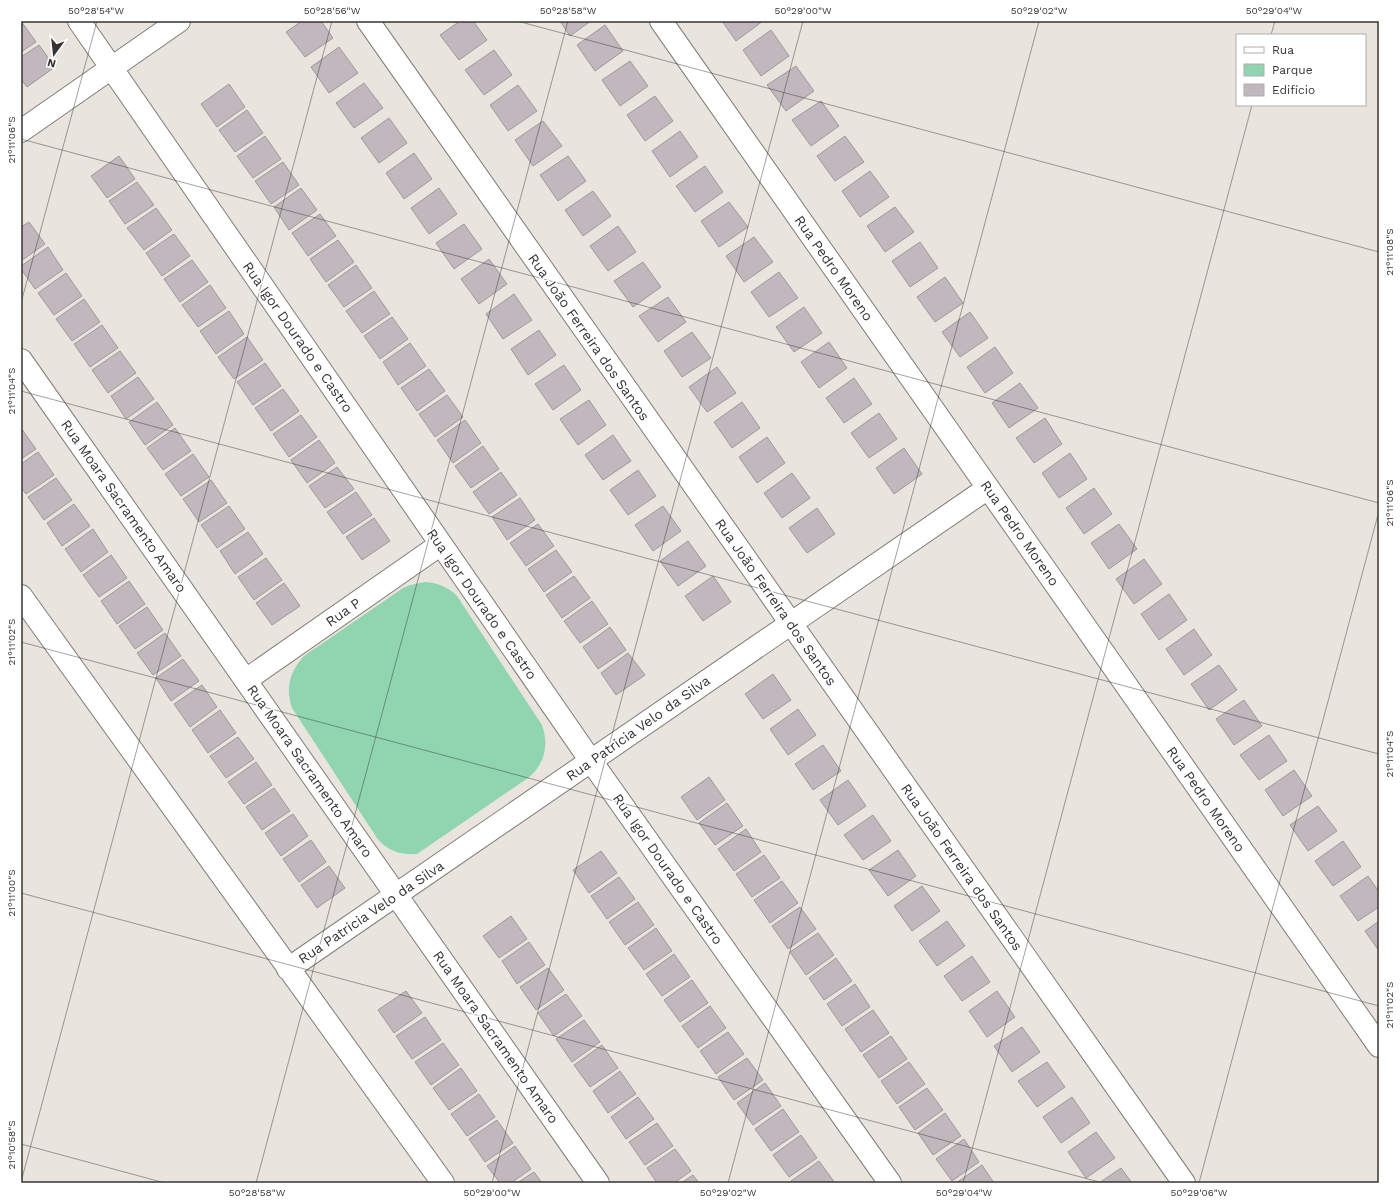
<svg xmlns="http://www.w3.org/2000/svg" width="1400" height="1204" viewBox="0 0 1400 1204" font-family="'Work Sans',sans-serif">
  <rect width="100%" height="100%" fill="#e9e4de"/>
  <path fill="#90d5b0" d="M425 582C438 583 448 587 457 596L542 725C549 745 545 764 528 778L417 854C401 855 387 851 377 838L292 708C285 688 290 671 304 656L403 588 410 585Z"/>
  <path fill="#c0b8bc" stroke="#9f989c" d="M21 21 36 42 21 52Z
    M302 21H321L333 38 305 57 286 32Z
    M460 21H473L487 40 459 60 440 35Z
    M560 21H591L570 36Z
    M722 21H763L736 41Z
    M605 25 623 51 595 71 577 45Z
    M771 30 789 56 761 76 743 50Z
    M39 45 55 67 27 87 21 79V57Z
    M339 47 358 73 329 93 311 67Z
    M494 50 512 75 484 95 465 70Z
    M630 61 648 86 620 106 602 80Z
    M796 66 814 91 786 111 767 85Z
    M364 83 383 108 354 128 336 103Z
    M229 84 245 107 217 127 201 104Z
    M518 85 537 111 508 131 490 105Z
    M655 96 673 121 645 141 627 115Z
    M821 101 839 126 811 146 792 120Z
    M247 110 263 133 235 152 219 130Z
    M389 118 407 143 379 163 361 138Z
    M543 121 562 146 533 166 515 140Z
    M680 131 698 157 670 177 652 151Z
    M265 136 281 159 253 178 237 156Z
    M845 136 864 162 835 181 817 156Z
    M414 153 432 179 404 199 386 173Z
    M119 156 135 179 107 198 91 176Z
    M568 156 586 181 558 201 540 175Z
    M283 162 299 185 271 204 255 181Z
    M705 166 723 192 695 212 676 186Z
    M870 171 889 197 860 217 842 191Z
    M137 182 154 205 125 224 109 201Z
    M301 188 317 210 289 230 274 207Z
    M439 188 457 214 429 234 411 208Z
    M593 191 611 216 583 236 565 210Z
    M729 202 748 227 719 247 701 221Z
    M895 207 914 232 885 252 867 226Z
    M156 208 172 230 144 250 127 228Z
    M320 214 336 236 308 256 292 233Z
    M29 222 45 244 21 261V227Z
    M464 224 482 249 454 269 436 243Z
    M618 226 636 252 608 271 590 246Z
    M174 234 190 256 162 276 146 253Z
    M754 237 773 262 744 282 726 256Z
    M338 240 354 262 326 282 310 259Z
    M920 242 938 268 910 287 892 261Z
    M48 247 63 270 35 289 21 269V266Z
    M489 259 507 284 479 304 461 279Z
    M192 260 208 282 180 302 164 279Z
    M643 262 661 287 633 307 614 281Z
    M356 265 372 288 344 307 328 285Z
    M779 272 798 298 769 317 751 292Z
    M66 273 82 296 54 315 38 293Z
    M945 277 963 303 935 322 917 297Z
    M210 285 226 308 198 327 182 305Z
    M374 291 390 314 362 333 346 311Z
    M514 294 532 320 503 339 486 314Z
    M668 297 686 322 658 342 639 316Z
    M84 299 100 322 72 341 56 319Z
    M804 307 822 333 794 352 776 327Z
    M229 311 244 334 216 354 200 331Z
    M970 312 988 338 960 357 942 332Z
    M392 317 408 339 380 359 364 336Z
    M102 325 118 348 90 367 74 344Z
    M539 330 556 355 528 375 511 349Z
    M692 332 711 358 682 377 664 351Z
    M247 337 263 360 234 379 218 357Z
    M829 342 847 368 819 388 801 362Z
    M410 343 426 366 398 385 383 362Z
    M995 347 1013 373 985 393 967 367Z
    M120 351 136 373 108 393 92 370Z
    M265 363 281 386 253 405 237 382Z
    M564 365 581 390 553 410 535 384Z
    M717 367 736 393 707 412 689 387Z
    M429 369 445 391 417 411 401 388Z
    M138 377 154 399 126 419 111 396Z
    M854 378 872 404 844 423 826 398Z
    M1020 383 1038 408 1009 428 992 403Z
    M283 389 299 411 271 431 255 408Z
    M447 395 463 417 435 437 419 414Z
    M589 400 606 425 578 445 560 419Z
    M157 402 173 425 145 445 129 422Z
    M742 402 760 428 732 448 714 422Z
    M879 413 897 439 869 458 851 433Z
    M301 415 317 437 289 457 273 434Z
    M1045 418 1062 444 1034 463 1016 438Z
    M465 420 481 443 453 463 437 440Z
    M21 428 36 449 21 459Z
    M175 428 191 451 163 470 147 448Z
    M613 435 631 461 603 480 585 455Z
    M767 437 785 463 757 483 739 457Z
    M319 440 335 463 307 483 291 460Z
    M483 446 499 469 471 488 455 466Z
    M904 448 922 474 894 494 876 468Z
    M38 452 54 475 26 494 21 487V464Z
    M1070 453 1087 479 1059 498 1042 473Z
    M193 454 209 477 181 496 165 474Z
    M337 467 354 489 325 508 309 486Z
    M638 470 656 496 628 515 610 490Z
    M501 472 517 495 489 514 473 492Z
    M792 473 810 498 782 518 764 493Z
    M56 478 72 500 44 520 28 497Z
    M211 480 227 503 199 522 183 499Z
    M1094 488 1112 514 1084 534 1066 508Z
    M356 492 372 515 343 534 327 512Z
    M520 498 535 520 507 540 492 517Z
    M74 504 90 526 62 546 47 523Z
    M229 506 245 529 217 548 201 525Z
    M663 506 681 531 653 551 635 525Z
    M817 508 835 534 807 553 789 528Z
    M374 518 390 541 362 560 346 537Z
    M538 524 554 546 526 566 510 543Z
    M1119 524 1137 549 1109 569 1091 543Z
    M93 529 108 552 81 572 65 549Z
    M248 532 263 554 235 574 220 551Z
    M688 541 706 566 678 586 660 561Z
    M556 550 572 572 544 592 528 569Z
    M111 555 127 578 99 597 83 575Z
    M266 558 282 580 254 600 238 577Z
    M1144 559 1162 584 1134 604 1116 579Z
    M574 576 590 598 562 618 546 595Z
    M713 576 731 602 703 621 685 596Z
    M129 581 145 604 117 624 101 601Z
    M284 583 300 606 272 625 256 603Z
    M1169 594 1187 620 1159 640 1141 614Z
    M592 601 608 624 580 643 564 621Z
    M147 607 163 630 135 649 119 626Z
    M610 627 626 650 598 669 583 647Z
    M1194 629 1212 655 1184 675 1166 649Z
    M165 633 181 656 153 675 137 653Z
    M628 653 645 675 616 695 601 673Z
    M183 659 199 681 171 701 156 678Z
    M1219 665 1237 690 1209 710 1191 684Z
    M773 674 791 700 763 719 745 694Z
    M202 685 217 707 190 727 174 704Z
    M1244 700 1262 726 1234 745 1216 719Z
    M798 709 816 735 788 755 770 729Z
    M220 710 236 733 208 753 192 730Z
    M1269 735 1287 761 1259 780 1240 755Z
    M238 737 254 759 226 778 210 756Z
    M823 745 841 771 813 790 795 764Z
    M256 762 272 785 244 804 228 782Z
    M1294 770 1312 796 1283 816 1265 790Z
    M709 777 725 800 697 820 681 797Z
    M848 780 866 806 838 825 820 800Z
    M274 788 290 811 262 830 246 807Z
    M727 803 743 826 715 845 699 823Z
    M1318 806 1337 831 1308 851 1290 825Z
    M293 814 308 836 281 856 265 833Z
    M873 815 891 841 863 860 844 835Z
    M746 829 761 852 734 871 718 849Z
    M311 840 326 862 299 882 283 859Z
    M1343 841 1361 867 1333 886 1315 861Z
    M898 850 916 876 888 896 869 870Z
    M601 851 617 873 589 893 573 870Z
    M764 855 780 878 752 897 736 874Z
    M329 866 345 888 317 908 301 885Z
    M1368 876 1379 892V907L1358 921 1340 896Z
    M619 877 635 899 607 919 591 896Z
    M782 881 798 903 770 923 754 900Z
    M922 886 940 911 912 931 894 906Z
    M638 902 654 925 625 945 609 922Z
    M800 907 816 929 788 949 772 926Z
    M511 916 527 939 499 958 483 936Z
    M947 921 965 946 937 966 919 941Z
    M1379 921V951L1365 931Z
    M656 928 672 951 644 970 628 948Z
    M818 933 834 955 806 975 790 952Z
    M529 942 545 965 517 984 502 961Z
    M674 954 690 977 662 996 646 974Z
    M972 956 990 982 962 1001 944 976Z
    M836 958 852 981 824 1000 809 978Z
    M548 968 564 990 536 1010 520 987Z
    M692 980 708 1003 680 1022 664 1000Z
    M855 984 870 1007 842 1026 827 1004Z
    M406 991 422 1013 394 1033 378 1010Z
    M997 991 1015 1017 987 1037 969 1011Z
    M566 994 582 1016 554 1036 538 1013Z
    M710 1006 726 1028 698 1048 682 1026Z
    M873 1010 889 1033 861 1052 845 1029Z
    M425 1017 441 1040 412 1059 396 1036Z
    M584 1020 600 1042 572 1062 556 1039Z
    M1022 1027 1040 1052 1012 1072 994 1046Z
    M728 1032 744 1054 716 1074 700 1051Z
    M891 1036 907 1059 879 1078 863 1055Z
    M443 1043 459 1065 431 1085 415 1062Z
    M602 1045 618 1068 590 1087 574 1065Z
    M747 1058 763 1080 734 1100 718 1077Z
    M909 1062 925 1084 897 1104 881 1081Z
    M1047 1062 1065 1087 1037 1107 1018 1081Z
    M461 1068 477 1091 449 1110 433 1088Z
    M620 1071 636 1094 608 1113 593 1091Z
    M765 1083 781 1106 753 1125 737 1103Z
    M927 1088 943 1110 915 1130 899 1107Z
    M479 1094 495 1117 467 1136 451 1114Z
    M638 1097 654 1119 626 1139 611 1117Z
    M1072 1097 1090 1123 1061 1143 1043 1117Z
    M783 1109 799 1132 771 1151 755 1129Z
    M945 1113 961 1136 933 1155 918 1133Z
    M497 1120 513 1143 485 1162 469 1139Z
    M657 1123 673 1146 645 1165 629 1142Z
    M1096 1132 1115 1158 1086 1178 1068 1152Z
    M801 1135 817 1158 789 1177 773 1155Z
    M964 1139 979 1162 952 1181 936 1159Z
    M515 1146 531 1169 511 1183H500L487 1166Z
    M675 1149 691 1171 674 1183H657L647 1168Z
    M819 1161 835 1183H793L791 1181Z
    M982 1165 994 1183H956Z
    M1121 1168 1132 1183H1099Z
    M534 1172 542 1183H517Z
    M693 1175 699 1183H681Z"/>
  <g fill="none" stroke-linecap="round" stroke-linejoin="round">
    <g stroke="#817c76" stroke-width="24">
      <path id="street" d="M79 21 591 761 890 1183
        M368 21 1184 1183
        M661 21 1379 1046
        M21 131 179 21
        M21 360 598 1183
        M21 596 443 1183
        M246 680 441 544
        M288 969 988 488"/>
    </g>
    <use href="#street" stroke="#fff" stroke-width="22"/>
  </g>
  <path fill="none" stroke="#363432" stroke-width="1" stroke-opacity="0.45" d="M517 21 1379 252M1271 35 1275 21M21 139 1379 503M21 303 97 21M21 391 1379 754M21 642 1379 1006M21 893 1103 1183M21 1144 165 1183M21 1182 332 21M256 1183 568 21M492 1183 803 21M728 1183 1039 21M963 1183 1252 105M1199 1183 1379 511"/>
  <g text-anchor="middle" stroke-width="3" stroke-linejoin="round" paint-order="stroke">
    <g font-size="14" fill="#363432" stroke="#fff">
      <text transform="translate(834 268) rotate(55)" y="5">Rua Pedro Moreno</text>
      <text transform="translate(298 337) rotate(55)" y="5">Rua Igor Dourado e Castro</text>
      <text transform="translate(589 337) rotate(55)" y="5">Rua João Ferreira dos Santos</text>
      <text transform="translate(124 506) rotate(55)" y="5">Rua Moara Sacramento Amaro</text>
      <text transform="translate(1020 533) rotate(55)" y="5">Rua Pedro Moreno</text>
      <text transform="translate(776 602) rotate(55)" y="5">Rua João Ferreira dos Santos</text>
      <text transform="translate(482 604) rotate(55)" y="5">Rua Igor Dourado e Castro</text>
      <text transform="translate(343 612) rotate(-35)" y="5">Rua P</text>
      <text transform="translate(638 728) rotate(-35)" y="5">Rua Patricia Velo da Silva</text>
      <text transform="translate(310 771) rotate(55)" y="5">Rua Moara Sacramento Amaro</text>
      <text transform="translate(1206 799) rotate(55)" y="5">Rua Pedro Moreno</text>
      <text transform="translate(962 867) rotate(55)" y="5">Rua João Ferreira dos Santos</text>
      <text transform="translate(668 869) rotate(55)" y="5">Rua Igor Dourado e Castro</text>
      <text transform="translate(371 912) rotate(-34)" y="5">Rua Patricia Velo da Silva</text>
      <text transform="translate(496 1037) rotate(55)" y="5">Rua Moara Sacramento Amaro</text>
    </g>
  </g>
  <rect width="1400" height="1204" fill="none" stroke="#ffffff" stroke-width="44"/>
  <rect x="1236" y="34" width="130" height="72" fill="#ffffff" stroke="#afaead"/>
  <rect x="1244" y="47" width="20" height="6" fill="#ffffff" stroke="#afaead"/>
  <text x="1272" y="54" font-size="12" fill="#363432">Rua</text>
  <rect x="1244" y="64" width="20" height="12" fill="#90d5b0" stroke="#afaead"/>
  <text x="1272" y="74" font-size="12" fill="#363432">Parque</text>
  <rect x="1244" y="84" width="20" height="12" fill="#c0b8bc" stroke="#afaead"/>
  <text x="1272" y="94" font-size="12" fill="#363432">Edifício</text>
  <g transform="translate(54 54) rotate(195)" stroke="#ffffff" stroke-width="3" paint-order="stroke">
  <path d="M0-3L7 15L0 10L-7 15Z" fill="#363432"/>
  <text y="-6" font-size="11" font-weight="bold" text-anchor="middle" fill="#363432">N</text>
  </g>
  <rect x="22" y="22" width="1356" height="1160" fill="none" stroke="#363432" stroke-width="1.5"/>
  <g font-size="10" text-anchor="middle" fill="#363432">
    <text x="96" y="14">50°28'54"W</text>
    <text x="332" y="14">50°28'56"W</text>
    <text x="568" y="14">50°28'58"W</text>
    <text x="803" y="14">50°29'00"W</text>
    <text x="1039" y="14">50°29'02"W</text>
    <text x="1274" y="14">50°29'04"W</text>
    <text transform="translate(11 140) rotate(-90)" y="4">21°11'06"S</text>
    <text transform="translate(1389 252) rotate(-90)" y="4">21°11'08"S</text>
    <text transform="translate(11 391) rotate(-90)" y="4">21°11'04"S</text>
    <text transform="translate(1389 503) rotate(-90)" y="4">21°11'06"S</text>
    <text transform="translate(11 642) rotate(-90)" y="4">21°11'02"S</text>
    <text transform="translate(1389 754) rotate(-90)" y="4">21°11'04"S</text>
    <text transform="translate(11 893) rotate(-90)" y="4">21°11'00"S</text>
    <text transform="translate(1389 1005) rotate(-90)" y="4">21°11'02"S</text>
    <text transform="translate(11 1145) rotate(-90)" y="4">21°10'58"S</text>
    <text x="257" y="1196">50°28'58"W</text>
    <text x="492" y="1196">50°29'00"W</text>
    <text x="728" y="1196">50°29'02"W</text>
    <text x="964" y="1196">50°29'04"W</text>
    <text x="1199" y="1196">50°29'06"W</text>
  </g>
</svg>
